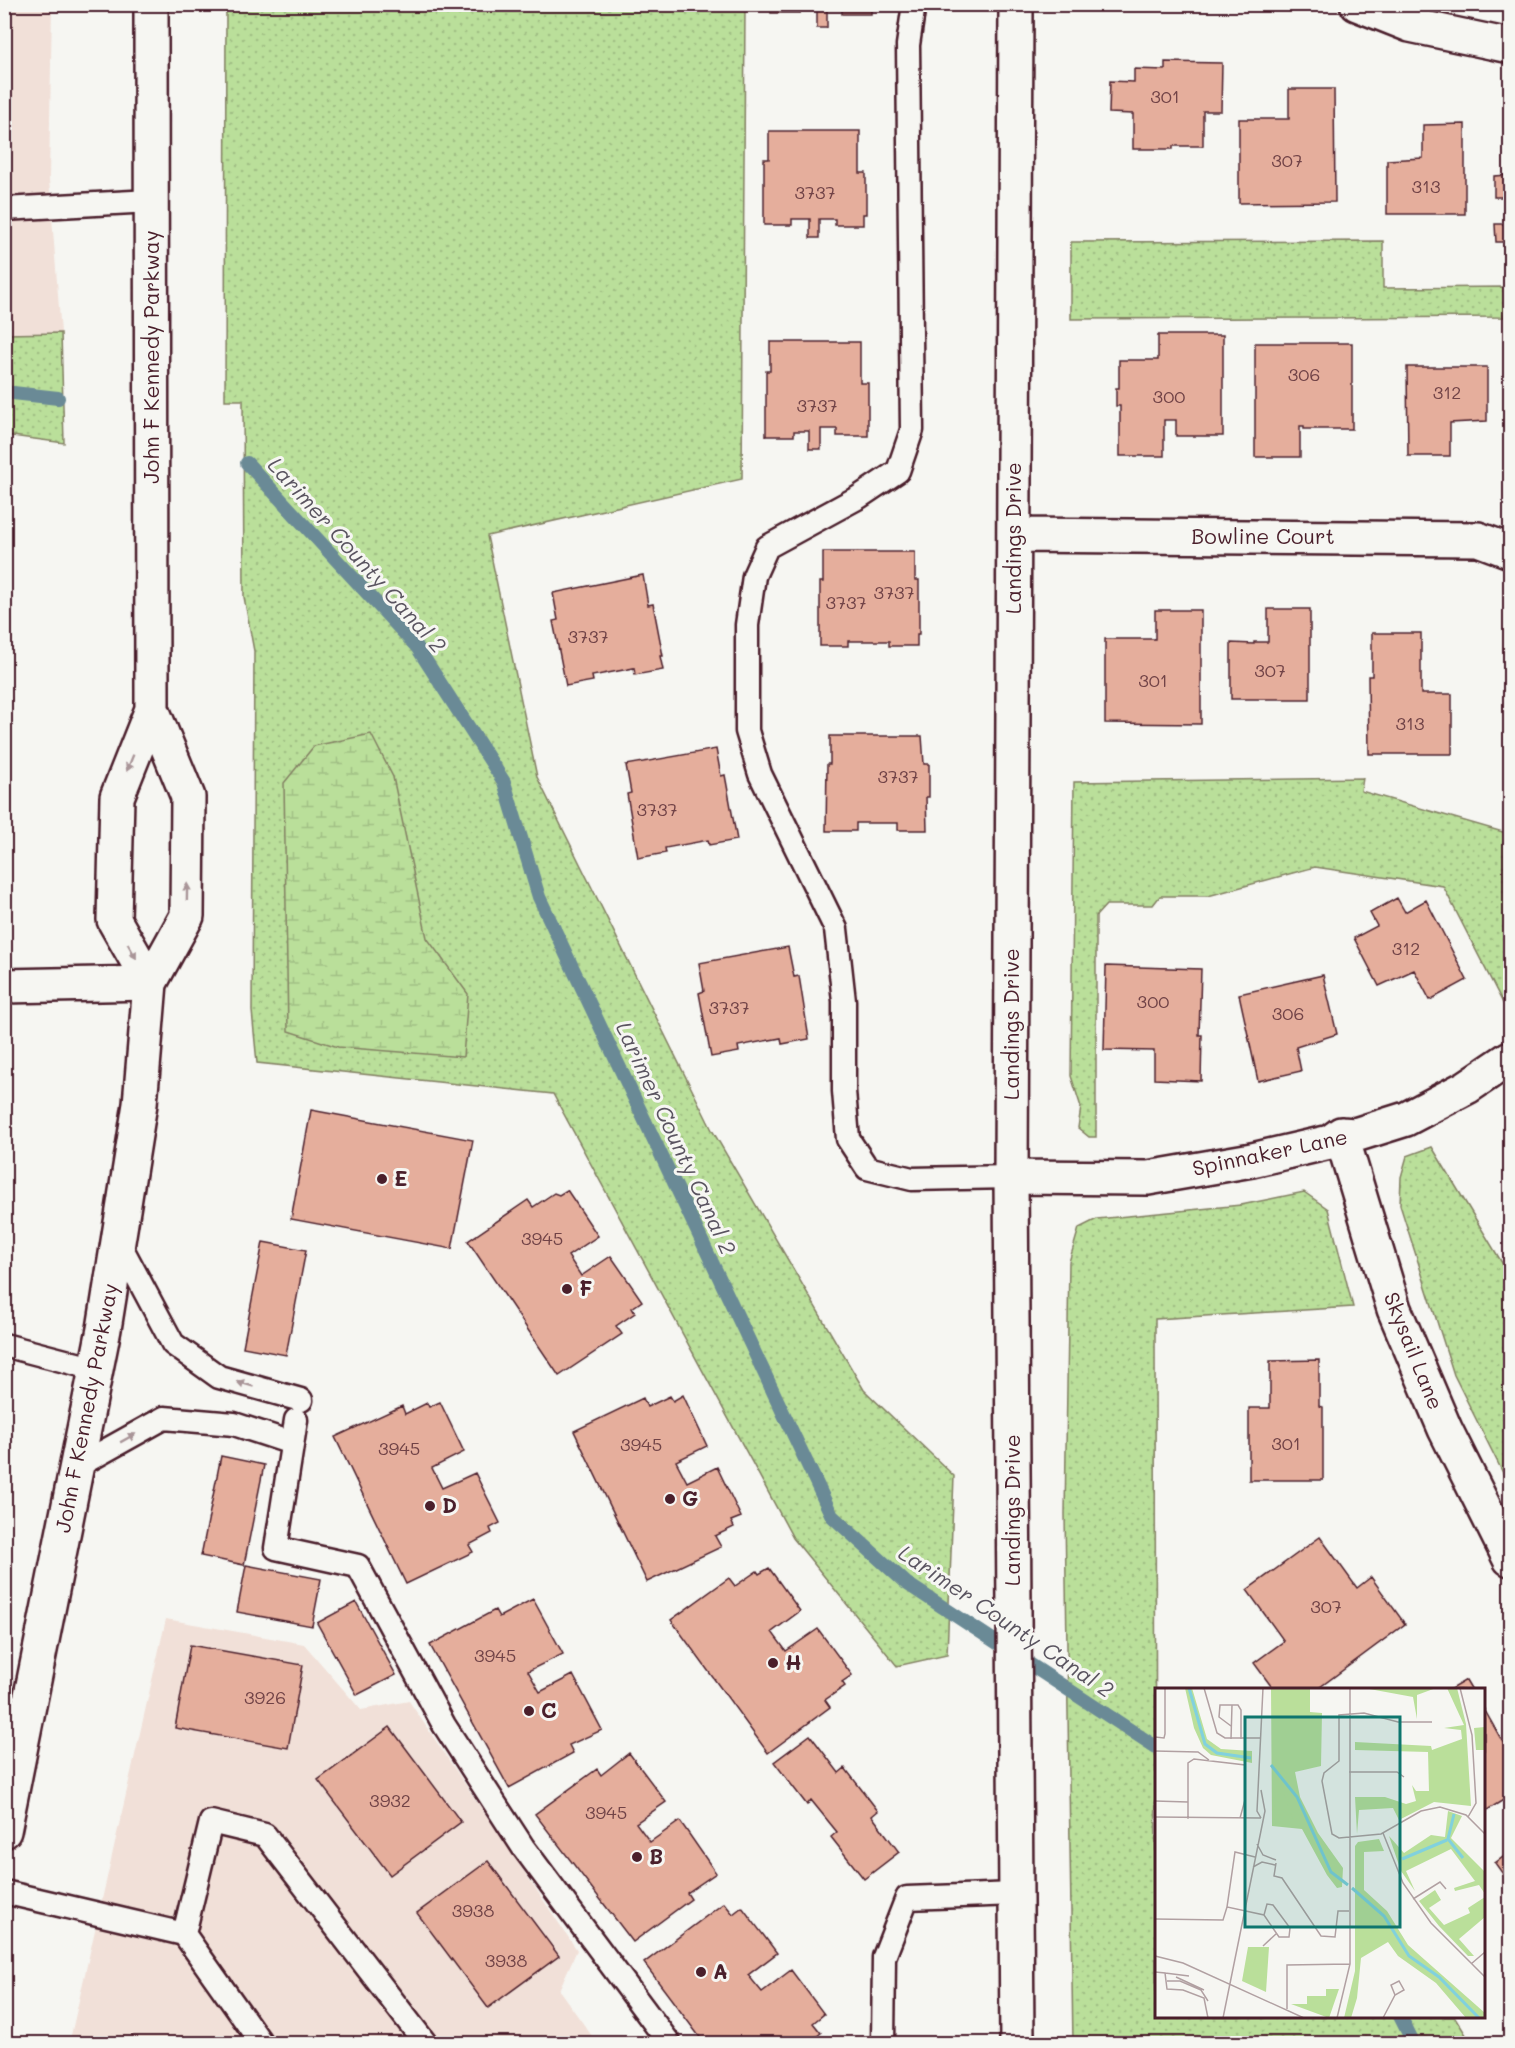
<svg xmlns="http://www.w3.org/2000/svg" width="1515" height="2048" viewBox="0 0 1515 2048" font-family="Mali,sans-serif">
  <defs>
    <pattern id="grass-dots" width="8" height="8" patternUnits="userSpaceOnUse" patternTransform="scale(1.5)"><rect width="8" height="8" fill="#badf9a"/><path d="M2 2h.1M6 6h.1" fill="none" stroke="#a1bf85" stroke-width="1.8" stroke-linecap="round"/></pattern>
    <pattern id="wetland-marsh" width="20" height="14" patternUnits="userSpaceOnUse" patternTransform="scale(1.5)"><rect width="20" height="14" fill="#badf9a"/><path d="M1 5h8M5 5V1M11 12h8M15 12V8" fill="none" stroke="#a1bf85"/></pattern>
  </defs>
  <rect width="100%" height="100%" fill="#f6f6f2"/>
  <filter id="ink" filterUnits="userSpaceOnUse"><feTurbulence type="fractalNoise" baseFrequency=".0167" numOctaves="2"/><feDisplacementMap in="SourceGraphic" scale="12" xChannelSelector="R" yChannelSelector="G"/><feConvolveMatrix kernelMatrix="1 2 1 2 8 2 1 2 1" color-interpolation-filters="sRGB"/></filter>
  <g filter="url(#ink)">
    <path fill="#f1e0d8" d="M4 5H52L49 179 61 333 5 334Z
      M166 1619 304 1644 361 1710 409 1701 577 1950 559 1990 597 2043 69 2044Z"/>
    <path fill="url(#grass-dots)" stroke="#827f62" stroke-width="1.5" d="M226 5H745L742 479 487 536 537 777 712 1130 864 1390 954 1476 947 1655 897 1666 793 1538 553 1094 257 1063 252 1011 254 651 244 597 243 400H225Z
      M1383 241V288L1510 287V317L1071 319V242Z
      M61 333 64 443 5 435V334Z
      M1363 778 1361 791 1510 834V1003L1505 1007 1443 886 1315 867 1208 896H1160L1153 905H1106L1096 916V1137H1089L1078 1128 1081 1107 1071 1076 1074 782Z
      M1432 1147 1510 1276V1487L1454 1375 1400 1205 1401 1177 1407 1156Z
      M1304 1192 1328 1209 1353 1307 1155 1319 1156 2016 1455 2017 1471 2043H1073L1065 1514 1069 1262 1079 1228 1097 1219 1241 1205Z"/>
    <path fill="url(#wetland-marsh)" stroke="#827f62" stroke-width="1.5" d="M371 734 393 777 427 938 468 994 463 1057 338 1047 288 1031 284 783 314 746Z"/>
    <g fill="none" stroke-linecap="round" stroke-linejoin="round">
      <path stroke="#6b8a96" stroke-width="14" d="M4 392 58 398
        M247 463 417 647 504 782 539 897 832 1516 906 1583 1156 1747
        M1400 2016 1414 2044"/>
    </g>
    <path fill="#e5ae9c" stroke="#4a1f2b" stroke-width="1.5" d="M771 4H871V14H842V8H827V28H817V8H800V13H771Z
      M1165 62 1222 63 1221 111H1203V146H1173V149H1133V114L1109 113 1110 81 1134 82V69L1165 70Z
      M1289 89H1334L1335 202 1239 203V119H1289Z
      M1465 124V214H1387V160L1423 158V125Z
      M769 131H860V173H866V214H863V225H835V219H819V238H810V219H792V225H764V159H769Z
      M1510 175V222L1509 197H1494V176Z
      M1495 224H1510V242H1496Z
      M1158 335H1223V436H1176V420H1164V456H1120V406H1116V388H1119V360H1158Z
      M770 342H860V383H868V436H837V429H821V449H809V431H794V436H766V371H770Z
      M1255 343H1352V429H1304V426H1300V457H1255Z
      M1407 367H1487V421L1450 423V456H1408Z
      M823 552H915V580H919V634H917V646H889V641H848V646H820V582H823Z
      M643 575 648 605 653 604 663 656H660L663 670 635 675 634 668 592 676 593 681 566 686 553 621 558 620 553 593Z
      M1268 609H1310V699H1231V643L1254 644V642H1268Z
      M1155 610H1201V724L1105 723V639H1155Z
      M1372 633H1421V694H1452V754H1369L1368 676H1372Z
      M1505 712H1510V799H1505Z
      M830 736H922L924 764H929V797H926L927 830H898V823H856V831H826L827 764H830Z
      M716 749 721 776 725 775 737 840 709 845 708 840 665 848 666 853 638 858 627 794 631 793 626 765Z
      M1397 898 1405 912 1426 900 1467 980 1430 1000 1414 970 1379 986 1354 938 1377 926 1370 913Z
      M788 947 794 977 799 976 809 1039 782 1044 781 1038 738 1046 739 1052 711 1057 699 993 704 991 699 963Z
      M1106 966 1201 969 1199 1035H1202L1201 1081 1154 1079V1051L1104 1050Z
      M1323 975 1337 1034 1296 1047 1301 1071 1258 1081 1239 994Z
      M311 1110 473 1140 452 1249 291 1219Z
      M567 1190 598 1236 568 1256 581 1276 611 1256 642 1301 632 1308 635 1313 616 1326 622 1334 559 1376 468 1241 528 1200 533 1207 554 1193 559 1195Z
      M263 1242 306 1250 286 1355 243 1347Z
      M1319 1360V1406L1323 1407V1480H1249V1408H1270V1361Z
      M683 1395 707 1446 676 1461 687 1482 717 1467 741 1517 731 1521 734 1527 715 1536 721 1547 647 1582 574 1431 643 1398 647 1407 670 1396 673 1401Z
      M440 1402 464 1452 432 1468 442 1488 475 1473 500 1523 490 1528 492 1533 469 1545 473 1552 406 1584 335 1437 402 1406 405 1414 427 1403 429 1407Z
      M221 1456 264 1465 244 1565 201 1556Z
      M1320 1537 1357 1588 1371 1577 1405 1624 1316 1690H1274L1254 1663 1284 1641 1247 1590Z
      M246 1565 321 1579 312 1626 237 1612Z
      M769 1568 800 1611 772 1632 786 1651 818 1629 852 1675 842 1682 845 1686 825 1700 830 1707 768 1753 671 1620 729 1578 735 1586 757 1571 759 1574Z
      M533 1599 563 1654 528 1671 540 1692 573 1675 602 1730 569 1745 573 1753 509 1788 430 1645 495 1610 499 1617Z
      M356 1602 396 1675 357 1695 317 1623Z
      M190 1645 303 1665 288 1748 175 1728Z
      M1466 1680 1472 1690H1449Z
      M1484 1709 1510 1755V1796L1484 1812Z
      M390 1727 461 1822 390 1875 318 1780Z
      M810 1735 839 1773 845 1768 878 1811 872 1816 899 1852 864 1879 831 1837 837 1832 811 1800 807 1805 774 1762Z
      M629 1753 666 1802 636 1823 650 1842 680 1821 716 1873 687 1893 691 1899 633 1942 535 1814 597 1769 601 1775Z
      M1510 1852V1884L1495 1863Z
      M488 1861 559 1956 488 2008 417 1913Z
      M724 1903 733 1914 742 1907 777 1953 748 1975 762 1992 791 1970 824 2014 813 2023 821 2033 807 2044H705L644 1963Z"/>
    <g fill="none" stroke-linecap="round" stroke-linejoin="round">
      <g stroke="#4a1f2b" stroke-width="27">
        <path id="service" d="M914 4 908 45 912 430 898 471 859 497 767 547 754 576 747 625V731L760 774 836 929 844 1001V1091L848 1139 867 1168 912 1179 1011 1177
          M4 209 151 201
          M118 1241 173 1344 219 1377 301 1400
          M4 1345 96 1369
          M296 1420 276 1548 358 1566 444 1725 523 1847 670 2044
          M76 1467 164 1418 234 1424 292 1443
          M4 1892 184 1934 262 2044
          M184 1934 211 1822 265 1835 426 2044
          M883 2044 884 1957 907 1898 1016 1894"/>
      </g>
      <g stroke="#4a1f2b" stroke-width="38">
        <path id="minor" d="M1016 4 1011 1177 1017 2044
          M1357 4 1410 25 1510 46
          M1014 535 1478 539 1510 551
          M4 986 150 983
          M1341 1134 1394 1309 1445 1429 1510 1559
          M1011 1177 1148 1178 1252 1160 1330 1142 1341 1134 1355 1135 1406 1119 1467 1087 1510 1058"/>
      </g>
      <g stroke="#4a1f2b" stroke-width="38">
        <path id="tertiary" d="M150 983 114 920 117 797 152 709 151 4
          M4 1831 104 1329 140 1104 150 983 187 916 188 797 152 709"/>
      </g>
      <use href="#service" stroke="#f6f6f2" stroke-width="22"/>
      <use href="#minor" stroke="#f6f6f2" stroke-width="33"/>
      <use href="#tertiary" stroke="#f6f6f2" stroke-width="33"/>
    </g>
    <defs><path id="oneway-solid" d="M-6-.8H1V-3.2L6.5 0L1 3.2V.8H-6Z" transform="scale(1.5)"/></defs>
    <g fill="#a99598">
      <use href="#oneway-solid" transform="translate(130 763) rotate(112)"/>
      <use href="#oneway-solid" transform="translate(187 892) rotate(-89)"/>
      <use href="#oneway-solid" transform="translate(132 951) rotate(60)"/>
      <use href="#oneway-solid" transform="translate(245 1384) rotate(-164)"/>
      <use href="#oneway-solid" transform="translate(128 1438) rotate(-29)"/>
    </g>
  </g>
  <g fill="#4a1f2b" stroke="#f6f6f2" stroke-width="2">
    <circle cx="382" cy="1179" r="6"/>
    <circle cx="567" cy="1289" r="6"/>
    <circle cx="670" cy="1499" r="6"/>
    <circle cx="430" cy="1506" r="6"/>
    <circle cx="773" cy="1663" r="6"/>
    <circle cx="529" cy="1711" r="6"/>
    <circle cx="637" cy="1857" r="6"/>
    <circle cx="701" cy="1972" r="6"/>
  </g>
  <g text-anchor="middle" stroke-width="6" stroke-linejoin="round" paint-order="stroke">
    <g font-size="18" fill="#714347">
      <text x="1165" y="103">301</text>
      <text x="1287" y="167">307</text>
      <text x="1426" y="193">313</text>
      <text x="815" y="199">3737</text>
      <text x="1304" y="381">306</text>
      <text x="1447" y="399">312</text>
      <text x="1169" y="403">300</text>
      <text x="817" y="412">3737</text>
      <text x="894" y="599">3737</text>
      <text x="846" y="609">3737</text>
      <text x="588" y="643">3737</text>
      <text x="1270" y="677">307</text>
      <text x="1153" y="687">301</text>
      <text x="1410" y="730">313</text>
      <text x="898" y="783">3737</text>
      <text x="657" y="816">3737</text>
      <text x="1406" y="955">312</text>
      <text x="1153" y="1008">300</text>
      <text x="729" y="1014">3737</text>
      <text x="1288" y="1020">306</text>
      <text x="542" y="1245">3945</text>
      <text x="1286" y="1450">301</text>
      <text x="641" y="1451">3945</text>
      <text x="399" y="1455">3945</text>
      <text x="1326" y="1613">307</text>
      <text x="495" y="1662">3945</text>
      <text x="265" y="1704">3926</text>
      <text x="390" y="1807">3932</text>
      <text x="606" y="1819">3945</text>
      <text x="473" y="1917">3938</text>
      <text x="506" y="1967">3938</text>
    </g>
    <g font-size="21" fill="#4a1f2b" stroke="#f6f6f2">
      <text transform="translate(152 357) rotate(-90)" y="7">John F Kennedy Parkway</text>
      <text x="1263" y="544">Bowline Court</text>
      <text transform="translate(1014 538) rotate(-90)" y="7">Landings Drive</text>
      <text transform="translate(1012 1024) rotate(-90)" y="7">Landings Drive</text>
      <text transform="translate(1270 1153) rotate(-12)" y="7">Spinnaker Lane</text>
      <text transform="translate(1413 1351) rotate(68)" y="7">Skysail Lane</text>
      <text transform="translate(87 1408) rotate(-79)" y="7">John F Kennedy Parkway</text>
      <text transform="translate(1013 1510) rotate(-90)" y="7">Landings Drive</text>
    </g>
    <g font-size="21" font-weight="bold" fill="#4a1f2b" stroke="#f6f6f2" text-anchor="start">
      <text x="394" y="1186">E</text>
      <text x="579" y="1296">F</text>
      <text x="682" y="1506">G</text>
      <text x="442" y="1513">D</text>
      <text x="785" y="1670">H</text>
      <text x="541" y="1718">C</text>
      <text x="649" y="1864">B</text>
      <text x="713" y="1979">A</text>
    </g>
    <g font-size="22" font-style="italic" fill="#5a5460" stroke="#f6f6f2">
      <text transform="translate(357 555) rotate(48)" y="8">Larimer County Canal 2</text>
      <text transform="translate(676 1138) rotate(65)" y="8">Larimer County Canal 2</text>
      <text transform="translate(1006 1621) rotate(34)" y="8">Larimer County Canal 2</text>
    </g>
  </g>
  <g transform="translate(1155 1688)">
    <rect width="330" height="330" fill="#f6f6f2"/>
    <path d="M30 0H37L52 51 66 61 97 63V75L56 67 48 60 39 40ZM116 0H155V24L167 25 166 78 140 84 145 109 163 145 188 180 187 199 182 200 172 187 147 141 117 138ZM209 0H281L262 7V31L258 9ZM292 0H302L311 36 316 118 279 114 244 132 238 120 204 122 202 146 200 109H230L251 116 261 113 257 97 261 103H274L273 64 200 62V54L276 58 277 62 307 51 306 42 289 40 309 37ZM330 39V62H321L319 40ZM293 123 307 128 296 150 330 184V206L324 197 300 203 299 200 320 193 296 161 251 183 260 203 246 183 234 148 249 165 276 147 290 149ZM224 151 229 163 209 164V202L232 223 253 257 330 325V330H311L281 295 243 268 233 254 206 270 202 310 196 330H189L200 283V158L203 154ZM280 202 286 212 274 220 289 237 315 225 313 220 330 209V229L304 251 319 268H313L284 238 264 213ZM93 259H114L111 304 87 293ZM171 301H184L174 330 136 316H152V308H171Z" fill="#badf9a"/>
    <path d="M128 104 138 131V137L120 135 119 109Z" fill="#badf9a"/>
    <path fill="none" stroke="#81d1dd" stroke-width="3" d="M34 0 50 56 62 65 96 70M116 77 142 109 176 184 193 197M299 126 293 151 308 170M247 171 292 152M197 200 229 228 254 268 284 289 324 330"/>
    <path fill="none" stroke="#b1a0a2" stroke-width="1.5" d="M49 0 62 45 70 50H106M305 0 317 47 321 115 313 129M277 34H243L209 25 184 27V73L169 85 167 93 177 146 184 150 226 146 266 123 285 119 311 127 330 146M76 38 64 29 65 17H83L86 22V51M0 49 9 50 10 46V0M76 51 77 17M0 63 43 64 54 72M194 84H242L249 89M0 113 33 114M0 129 106 130M106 130 102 123 108 0M33 131V75L39 71 90 77V112L85 130M228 145 248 195 276 235 330 289M102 156 108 167 121 172M100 169 80 164 72 219 109 227 124 249H134L135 240 118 217 112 216 109 227M121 175 119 188 127 190 166 248 180 249 183 223H194M98 179 107 174 120 177M258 211 285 194 291 201M0 231 68 232 72 219M108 258 122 245M0 268 28 275 149 330M316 276 330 264M0 284 10 285 12 301 28 302 49 310 53 330M10 285 34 288M21 289 49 302M12 293H25L46 302 53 313M132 321V277L195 276M68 330 110 123 106 102M182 330 195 276V0M228 330 240 307 249 302 244 293 236 297 240 307"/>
    <path fill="#0f766e" fill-opacity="0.15" stroke="#0f766e" stroke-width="3" d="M90 29H245V239H90Z"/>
    <rect width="330" height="330" fill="none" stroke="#4a1f2b" stroke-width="3"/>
  </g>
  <rect width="1515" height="2048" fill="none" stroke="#f6f6f2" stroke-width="24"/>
  <rect x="12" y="12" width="1491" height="2024" fill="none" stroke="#4a1f2b" stroke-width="2" filter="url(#ink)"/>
</svg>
